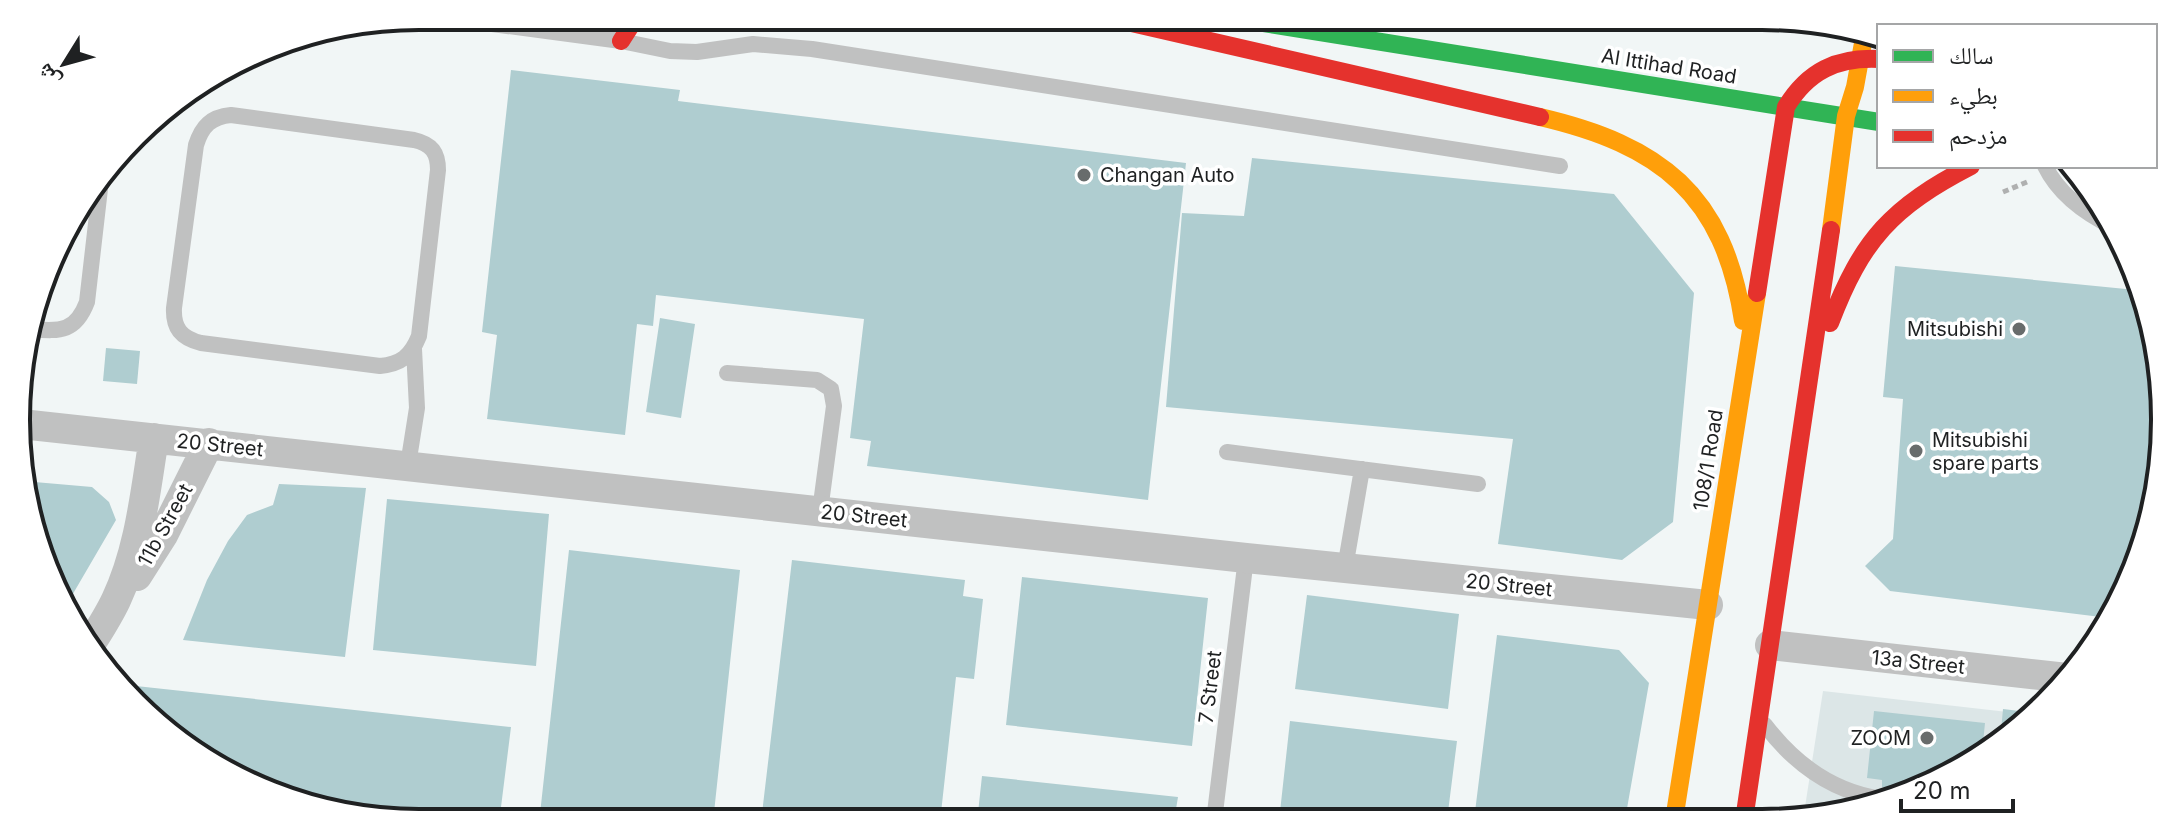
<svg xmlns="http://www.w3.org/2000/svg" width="2181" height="839" viewBox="0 0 2181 839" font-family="Inter,'Noto Naskh Arabic',sans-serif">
  <rect width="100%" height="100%" fill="#f1f6f6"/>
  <path fill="#dce6e7" d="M1823 691 2035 715 2027 723 1940 782 1815 819 1803 820Z"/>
  <path fill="#afcdd0" d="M511 70 680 90 678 101 1186 163 1148 500 867 466 871 441 850 438 864 319 656 295 653 326 637 324 625 435 487 419 497 335 482 332Z
    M1252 158 1614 194 1694 293 1673 522 1622 560 1498 544 1513 439 1166 407 1182 213 1244 216Z
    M1895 266 2136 290 2162 369 2146 536 2109 618 1890 591 1865 566 1893 539 1903 399 1883 397Z
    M660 318 695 324 681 418 646 412Z
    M106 348 140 351 137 384 103 381Z
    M23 481 92 487 109 502 116 520 67 604 24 499Z
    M279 484 366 488 345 657 183 640 207 580 228 541 247 515 273 505Z
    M387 499 549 514 536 666 373 650Z
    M569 550 740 570 713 822 539 823Z
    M792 560 965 580 963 596 983 599 974 679 956 677 940 822H761Z
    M1022 577 1208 598 1192 746 1006 725Z
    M1307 595 1459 614 1448 709 1295 689Z
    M1497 635 1619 650 1649 683 1625 820H1474Z
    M136 686 511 727 499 823H420L315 809 174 740 131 693Z
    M2003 709 2036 713 2027 723 2000 742Z
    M1874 711 1985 723 1982 753 1940 782 1913 790 1882 787V780L1867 778Z
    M1290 721 1457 741 1447 820 1279 821Z
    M982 776 1178 797 1174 821 977 822Z"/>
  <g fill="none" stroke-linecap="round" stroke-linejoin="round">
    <path stroke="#afb0b0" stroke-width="5" stroke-dasharray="6 4" stroke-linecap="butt" d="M2003 192 2027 182"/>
    <path stroke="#c0c1c1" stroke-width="16" d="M432 16 621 41 670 51 697 52 753 44 812 49 1560 166
      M231 115 414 140C432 144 438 153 438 170L419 336C411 356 401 364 380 366L201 343C181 338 173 328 174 308L196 145C202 126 211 117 231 115Z
      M2045 166C2059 195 2086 214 2115 228
      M32 329C61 332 76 331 87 302L101 180
      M727 373 817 380 831 389 834 406 820 511
      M1227 452 1478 484
      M408 465 417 408 414 349
      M1345 568 1362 469
      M1765 725C1794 763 1833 792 1882 799
      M1214 821 1246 558"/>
    <path stroke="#c0c1c1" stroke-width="30" d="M21 424 1246 558 1708 605
      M137 576 163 535 209 443
      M1770 645 2067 678
      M88 648C98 632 108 617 116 600 140 549 145 493 154 438"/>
    <path stroke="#30b455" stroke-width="18" d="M1226 17 1879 122"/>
    <path stroke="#ff9f0a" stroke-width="18" d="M1540 117C1660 145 1724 194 1743 321
      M1831 230 1846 116 1855 87 1865 32
      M1674 820 1757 293"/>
    <path stroke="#e5322d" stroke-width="18" d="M1101 16 1540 117
      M621 41 637 16
      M1757 293 1786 107C1808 71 1837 57 1879 59
      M1830 323C1862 239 1892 207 1971 166
      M1744 820 1831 230"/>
  </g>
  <g fill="#686c6c" stroke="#fff" stroke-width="3">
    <circle cx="1084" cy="175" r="8"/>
    <circle cx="2019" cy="329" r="8"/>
    <circle cx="1916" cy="451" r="8"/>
    <circle cx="1927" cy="738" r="8"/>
  </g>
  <g text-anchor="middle" stroke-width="7" stroke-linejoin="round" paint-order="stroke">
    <g font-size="20" fill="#1f2122" stroke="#fff">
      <text transform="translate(1669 66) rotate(9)" y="7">Al Ittihad Road</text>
      <text transform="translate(220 445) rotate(6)" y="7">20 Street</text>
      <text transform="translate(1708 460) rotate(-81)" y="7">108/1 Road</text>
      <text transform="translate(864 516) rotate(6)" y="7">20 Street</text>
      <text transform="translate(165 525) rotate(-61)" y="7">11b Street</text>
      <text transform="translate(1509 585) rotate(6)" y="7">20 Street</text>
      <text transform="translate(1918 662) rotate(6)" y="7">13a Street</text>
      <text transform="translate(1210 687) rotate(-83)" y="7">7 Street</text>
    </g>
    <g font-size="20" fill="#1f2122" stroke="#fff" text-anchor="start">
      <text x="1100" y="182">Changan Auto</text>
      <text x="2003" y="336" text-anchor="end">Mitsubishi</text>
      <text x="1932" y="447">Mitsubishi<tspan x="1932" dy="23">spare parts</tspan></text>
      <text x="1911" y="745" text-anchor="end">ZOOM</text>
    </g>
  </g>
  <path d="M0 0H2181V839H0ZM419 30H1762A389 389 0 0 1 2151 419V420A389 389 0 0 1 1762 809H419A389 389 0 0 1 30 420V419A389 389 0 0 1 419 30Z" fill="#fff" fill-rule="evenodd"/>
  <path fill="none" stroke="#1f2122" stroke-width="4" d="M419 30H1762A389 389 0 0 1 2151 419V420A389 389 0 0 1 1762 809H419A389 389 0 0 1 30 420V419A389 389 0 0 1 419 30Z"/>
  <rect x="1877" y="24" width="280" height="144" fill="#ffffff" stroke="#a5a6a7" stroke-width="2"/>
  <rect x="1893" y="50" width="40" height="12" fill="#30b455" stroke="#a5a6a7" stroke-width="2"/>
  <text x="1949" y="64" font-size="24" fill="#1f2122">سالك</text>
  <rect x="1893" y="90" width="40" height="12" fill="#ff9f0a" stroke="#a5a6a7" stroke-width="2"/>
  <text x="1949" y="104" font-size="24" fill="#1f2122">بطيء</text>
  <rect x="1893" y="130" width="40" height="12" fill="#e5322d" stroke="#a5a6a7" stroke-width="2"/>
  <text x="1949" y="144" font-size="24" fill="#1f2122">مزدحم</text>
  <g transform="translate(64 64) rotate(233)" stroke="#ffffff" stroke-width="6" paint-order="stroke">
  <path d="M0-6L14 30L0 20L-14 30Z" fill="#1f2122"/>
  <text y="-12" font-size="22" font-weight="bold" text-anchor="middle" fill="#1f2122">ش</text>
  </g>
  <path d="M1901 799v12h112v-12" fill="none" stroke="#1f2122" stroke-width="4"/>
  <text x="1913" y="799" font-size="24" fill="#1f2122" stroke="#ffffff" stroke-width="6" paint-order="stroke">20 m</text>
</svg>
